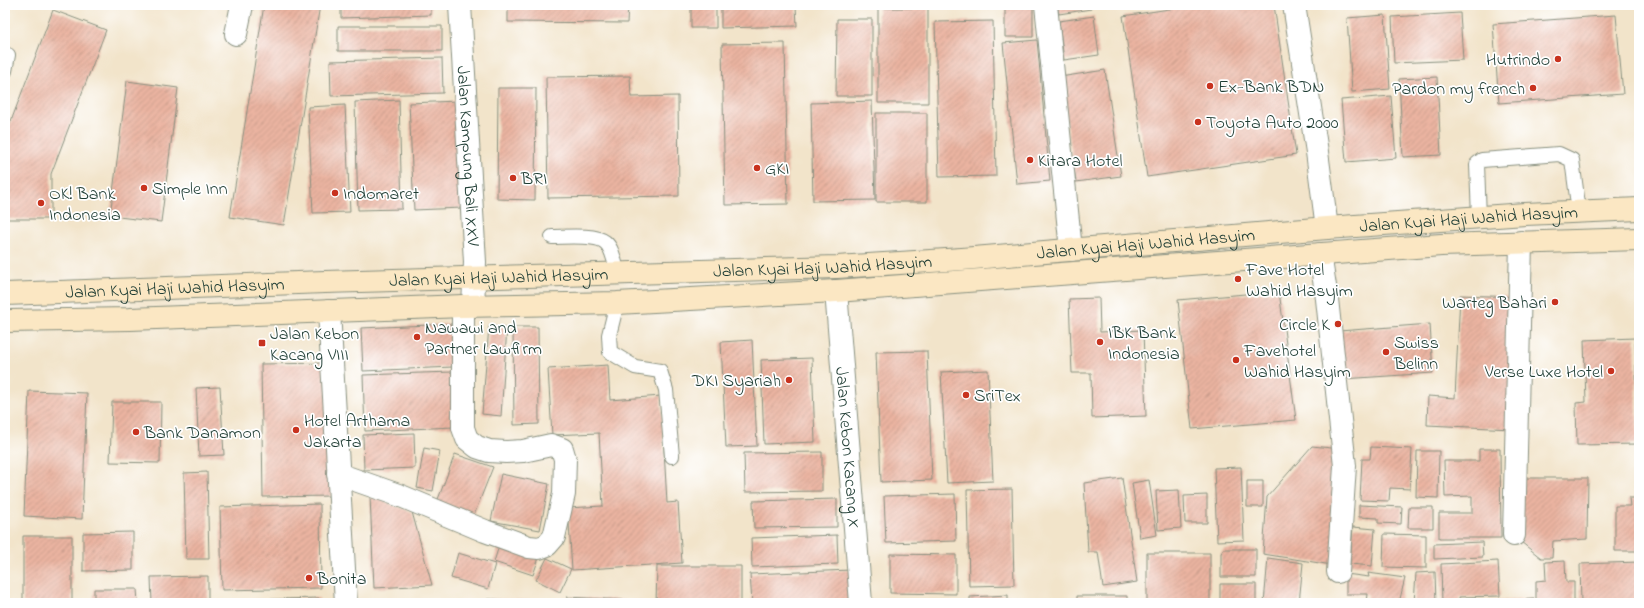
<svg xmlns="http://www.w3.org/2000/svg" width="1644" height="608" viewBox="0 0 1644 608" font-family="'Indie Flower',sans-serif">
  <defs>
    <pattern id="building-hatch" width="6" height="6" patternUnits="userSpaceOnUse"><rect width="6" height="6" fill="#ebb4a1"/><path d="M-1 1l2-2M0 6l6-6M5 7l2-2" fill="none" stroke="#be9484"/></pattern>
  </defs>
  <rect width="100%" height="100%" fill="#fff"/>
  <filter id="ink" filterUnits="userSpaceOnUse"><feTurbulence type="fractalNoise" baseFrequency=".025" numOctaves="2"/><feDisplacementMap in="SourceGraphic" scale="8" xChannelSelector="R" yChannelSelector="G"/><feConvolveMatrix kernelMatrix="1 2 1 2 8 2 1 2 1" color-interpolation-filters="sRGB"/></filter>
  <filter id="wash" filterUnits="userSpaceOnUse"><feTurbulence type="fractalNoise" baseFrequency=".012" numOctaves="4" result="noise"/><feDisplacementMap in="SourceGraphic" scale="16" xChannelSelector="R" yChannelSelector="G"/><feGaussianBlur stdDeviation="0.9" result="paint"/><feColorMatrix in="noise" values="0 0 0 0 0 0 0 0 0 0 0 0 0 0 0 0 0 1.4 0 .05"/><feComposite in="paint" operator="in"/></filter>
  <g filter="url(#wash)">
    <rect width="100%" height="100%" fill="#f2e4ca"/>
    <g id="blocks">
      <path fill="url(#building-hatch)" d="M264 5H320L284 225 230 217Z
        M341 5H431V15L341 18Z
        M508 5H628L627 23 508 22Z
        M691 5H716V28H691Z
        M1005 5H1033V37H1005Z
        M1057 5H1090L1091 9 1059 14Z
        M1196 5H1274L1296 155 1147 177 1123 16Z
        M796 6 797 26 721 28V7Z
        M878 8H928V103H878Z
        M53 10 106 30 51 174V219H5V137Z
        M1460 13 1463 60 1394 63 1392 17Z
        M1385 15 1390 89 1352 92 1347 18Z
        M1616 15 1623 94 1499 103 1493 24Z
        M1094 16 1099 55 1064 60 1059 21Z
        M837 19H872V96H836Z
        M993 21 996 176 939 177 935 22Z
        M338 26H442V51H338Z
        M1037 40 1050 181 1017 184 1003 43Z
        M785 43 788 204 725 205 722 44Z
        M442 58 443 93 331 96 330 61Z
        M1105 70 1121 176 1076 182 1060 77Z
        M630 76 631 97 678 96 679 196 548 198 546 77Z
        M1437 77 1441 155 1403 157 1399 79Z
        M127 81 178 88 161 222 110 216Z
        M498 88H536L535 200 497 199Z
        M1391 96 1396 158 1346 162 1341 100Z
        M399 100 402 209 358 210 355 102Z
        M458 101 462 208 414 210 409 103Z
        M872 101 875 200 813 201 811 103Z
        M345 105 350 212 313 213 308 107Z
        M876 113H927V202H876Z
        M1279 291 1296 420 1192 429 1178 300Z
        M1460 295 1518 297 1512 429 1427 425 1428 396 1455 398Z
        M1099 298 1100 332 1143 330 1146 416 1092 418 1091 373H1072L1069 299Z
        M451 324 453 367 363 371 361 328Z
        M1430 324 1433 373 1343 379 1339 331Z
        M489 326 507 327 501 416 482 414Z
        M513 327H538L539 424 514 425Z
        M1635 338 1638 444 1577 445 1576 403 1586 402 1584 340Z
        M752 340 757 446 726 447 721 342Z
        M927 351 932 480 881 482 876 352Z
        M812 358 815 442 764 444 761 360Z
        M330 363 332 496 263 497 261 364Z
        M608 365 610 400 661 396 667 503 678 502 682 563 572 570 568 508 603 506 599 433 552 435 548 369Z
        M988 370 993 481 947 483 941 372Z
        M452 372 454 427 365 431 363 375Z
        M220 387 224 455 199 456 196 388Z
        M29 391 87 393 82 519 24 516Z
        M112 402H161L160 463 110 462Z
        M414 433 415 468 364 470 363 435Z
        M1312 446 1341 449 1332 565 1263 554 1267 497Z
        M1371 447 1412 449 1410 489 1390 488 1389 501 1360 500 1362 459H1370Z
        M424 448 440 451 433 491 417 488Z
        M1479 449H1500L1501 538H1439V513H1472V496L1445 497 1444 461H1479Z
        M1417 451H1439L1438 498 1416 497Z
        M822 452V491L745 492 744 453Z
        M455 454 493 467 474 515 437 502Z
        M1241 467 1244 540 1217 541 1214 468Z
        M207 472 209 559H186L184 473Z
        M501 474 549 484 540 530 491 521Z
        M1122 478 1137 582 1103 587 1098 552H1088L1084 483Z
        M1523 478H1588L1587 539 1553 541 1552 558H1541L1521 542Z
        M1149 480 1157 535 1140 538 1132 483Z
        M1247 481H1263V507H1247Z
        M1012 489 1014 585 969 586 967 490Z
        M1179 490 1181 528 1158 530 1156 491Z
        M955 494 956 541 886 543 884 496Z
        M1207 495V523H1185L1184 496Z
        M370 496 412 512 432 585 374 588Z
        M1629 498H1639V551H1615V506H1630Z
        M837 499V527L754 528 753 501Z
        M320 504 321 588 222 590 220 507Z
        M1359 505 1402 507 1401 524 1378 523V518L1359 517Z
        M1409 507H1433V528H1408Z
        M1353 527 1375 529 1372 566 1350 564Z
        M133 532V570L83 571V533Z
        M1384 534 1426 535V568L1383 567Z
        M837 535 838 564 752 567 751 538Z
        M23 536H72V603H23Z
        M501 539 541 552 533 575 494 562Z
        M1482 542 1483 557 1434 559V544Z
        M1224 549H1256V577H1221V553Z
        M458 553 495 564 488 589 451 578Z
        M1147 553H1210V603H1147Z
        M890 554 956 555V594L890 593Z
        M547 558 571 569 560 592 536 580Z
        M1268 558 1303 563 1299 603H1264Z
        M1498 561 1500 596 1459 597 1460 603H1442L1441 564Z
        M1565 561 1566 582H1574V603H1536V581L1546 580 1545 562Z
        M1639 562V603H1581L1580 564Z
        M657 566H741V603H656Z
        M851 570 853 603H752L750 574Z
        M1435 572 1436 603H1414L1416 573Z
        M1368 573 1405 578 1399 603H1367L1368 594H1346V574L1369 577Z
        M208 576V603H152L151 577Z
        M1220 584H1256V603H1220Z
        M94 589H137L138 603H94Z
        M1008 595V603H970V597Z
        M1077 596H1127V603H1077Z
        M567 597 641 601V603H567Z
        M319 598V603H240V600Z
        M487 599 556 601 555 603H487Z
        M1071 599V603H1046V600Z
        M1534 599 1535 603H1482V602Z
        M451 601V603H417V602Z"/>
    </g>
  </g>
  <g filter="url(#ink)">
    <use href="#blocks" fill-opacity="0" stroke="#88907f" stroke-width="1"/>
    <g fill="none" stroke-linecap="round" stroke-linejoin="round">
      <g stroke="#88907f" stroke-width="16">
        <path id="lane" d="M5 71 8 55
          M1479 218 1477 164 1482 160 1559 154 1572 160 1579 212
          M552 237C565 237 595 234 605 242 613 248 615 265 618 274
          M617 303 609 335 610 352 635 367 660 371 666 390 672 456"/>
      </g>
      <g stroke="#88907f" stroke-width="24">
        <g id="street">
          <path id="s1" d="M460 5 475 262 473 306"/>
          <path d="M1046 5 1071 250"/>
          <path d="M1294 5 1317 152 1327 228"/>
          <path d="M236 34 242 5"/>
          <path d="M1320 254 1327 299 1345 466 1338 572"/>
          <path id="s2" d="M836 291 861 603"/>
          <path d="M329 311 346 603"/>
          <path d="M338 474 401 496 485 531 529 547 539 548 547 545 554 537 564 494 565 459 562 449 551 445 523 451 506 452 489 451 477 447 467 439 463 428V306"/>
          <path d="M1514 535 1521 242"/>
        </g>
      </g>
      <g stroke="#88907f" stroke-width="24">
        <g id="secondary">
          <path id="s3" d="M5 294 325 282 837 267 962 259 1327 228 1525 214 1639 209"/>
          <path d="M5 321 130 319 463 306 617 303 836 291 1441 245 1639 239"/>
        </g>
      </g>
      <use href="#lane" stroke="#fff" stroke-width="14"/>
      <use href="#street" stroke="#fff" stroke-width="22"/>
      <use href="#secondary" stroke="#fbe7c3" stroke-width="22"/>
    </g>
  </g>
  <g fill="#c8321e" stroke="#fff" stroke-width="1.5">
    <circle cx="1558" cy="59" r="4"/>
    <circle cx="1210" cy="86" r="4"/>
    <circle cx="1533" cy="88" r="4"/>
    <circle cx="1198" cy="122" r="4"/>
    <circle cx="1030" cy="160" r="4"/>
    <circle cx="757" cy="168" r="4"/>
    <circle cx="513" cy="178" r="4"/>
    <circle cx="144" cy="188" r="4"/>
    <circle cx="335" cy="193" r="4"/>
    <circle cx="41" cy="203" r="4"/>
    <circle cx="1238" cy="279" r="4"/>
    <circle cx="1555" cy="302" r="4"/>
    <circle cx="1338" cy="324" r="4"/>
    <circle cx="417" cy="337" r="4"/>
    <circle cx="1100" cy="342" r="4"/>
    <rect x="258" y="339" width="8" height="8" rx="2"/>
    <circle cx="1386" cy="352" r="4"/>
    <circle cx="1236" cy="360" r="4"/>
    <circle cx="1611" cy="371" r="4"/>
    <circle cx="789" cy="380" r="4"/>
    <circle cx="966" cy="395" r="4"/>
    <circle cx="296" cy="430" r="4"/>
    <circle cx="136" cy="432" r="4"/>
    <circle cx="309" cy="578" r="4"/>
  </g>
  <g text-anchor="middle" stroke-width="3.5" stroke-linejoin="round" paint-order="stroke">
    <g font-size="18" fill="#1f3d34" stroke="#fff" text-anchor="start">
      <text x="1550" y="65" text-anchor="end">Hutrindo</text>
      <text x="1218" y="92">Ex-Bank BDN</text>
      <text x="1525" y="94" text-anchor="end">Pardon my french</text>
      <text x="1206" y="128">Toyota Auto 2000</text>
      <text x="1038" y="166">Kitara Hotel</text>
      <text x="765" y="174">GKI</text>
      <text x="521" y="184">BRI</text>
      <text x="152" y="194">Simple Inn</text>
      <text x="49" y="199">OK! Bank<tspan x="49" dy="21">Indonesia</tspan></text>
      <text x="343" y="199">Indomaret</text>
      <text x="1246" y="275">Fave Hotel<tspan x="1246" dy="21">Wahid Hasyim</tspan></text>
      <text x="1547" y="308" text-anchor="end">Warteg Bahari</text>
      <text x="1330" y="330" text-anchor="end">Circle K</text>
      <text x="425" y="333">Nawawi and<tspan x="425" dy="21">Partner Lawfirm</tspan></text>
      <text x="1108" y="338">IBK Bank<tspan x="1108" dy="21">Indonesia</tspan></text>
      <text x="270" y="339">Jalan Kebon<tspan x="270" dy="21">Kacang VIII</tspan></text>
      <text x="1394" y="348">Swiss<tspan x="1394" dy="21">Belinn</tspan></text>
      <text x="1244" y="356">Favehotel<tspan x="1244" dy="21">Wahid Hasyim</tspan></text>
      <text x="1603" y="377" text-anchor="end">Verse Luxe Hotel</text>
      <text x="781" y="386" text-anchor="end">DKI Syariah</text>
      <text x="974" y="401">SriTex</text>
      <text x="304" y="426">Hotel Arthama<tspan x="304" dy="21">Jakarta</tspan></text>
      <text x="144" y="438">Bank Danamon</text>
      <text x="317" y="584">Bonita</text>
    </g>
    <g font-size="18" fill="#1f3d34" stroke="#fff">
      <text dy="6" stroke="none"><textPath href="#s1" startOffset="151">Jalan Kampung Bali XXV</textPath></text>
      <text dy="6" stroke="none"><textPath href="#s3" startOffset="1466">Jalan Kyai Haji Wahid Hasyim</textPath></text>
      <text dy="6" stroke="none"><textPath href="#s3" startOffset="1142">Jalan Kyai Haji Wahid Hasyim</textPath></text>
      <text dy="6" stroke="none"><textPath href="#s3" startOffset="818">Jalan Kyai Haji Wahid Hasyim</textPath></text>
      <text dy="6" stroke="none"><textPath href="#s3" startOffset="494">Jalan Kyai Haji Wahid Hasyim</textPath></text>
      <text dy="6" stroke="none"><textPath href="#s3" startOffset="170">Jalan Kyai Haji Wahid Hasyim</textPath></text>
      <text dy="6" stroke="none"><textPath href="#s2" startOffset="157">Jalan Kebon Kacang X</textPath></text>
    </g>
  </g>
  <rect width="1644" height="608" fill="none" stroke="#fff" stroke-width="20"/>
</svg>
